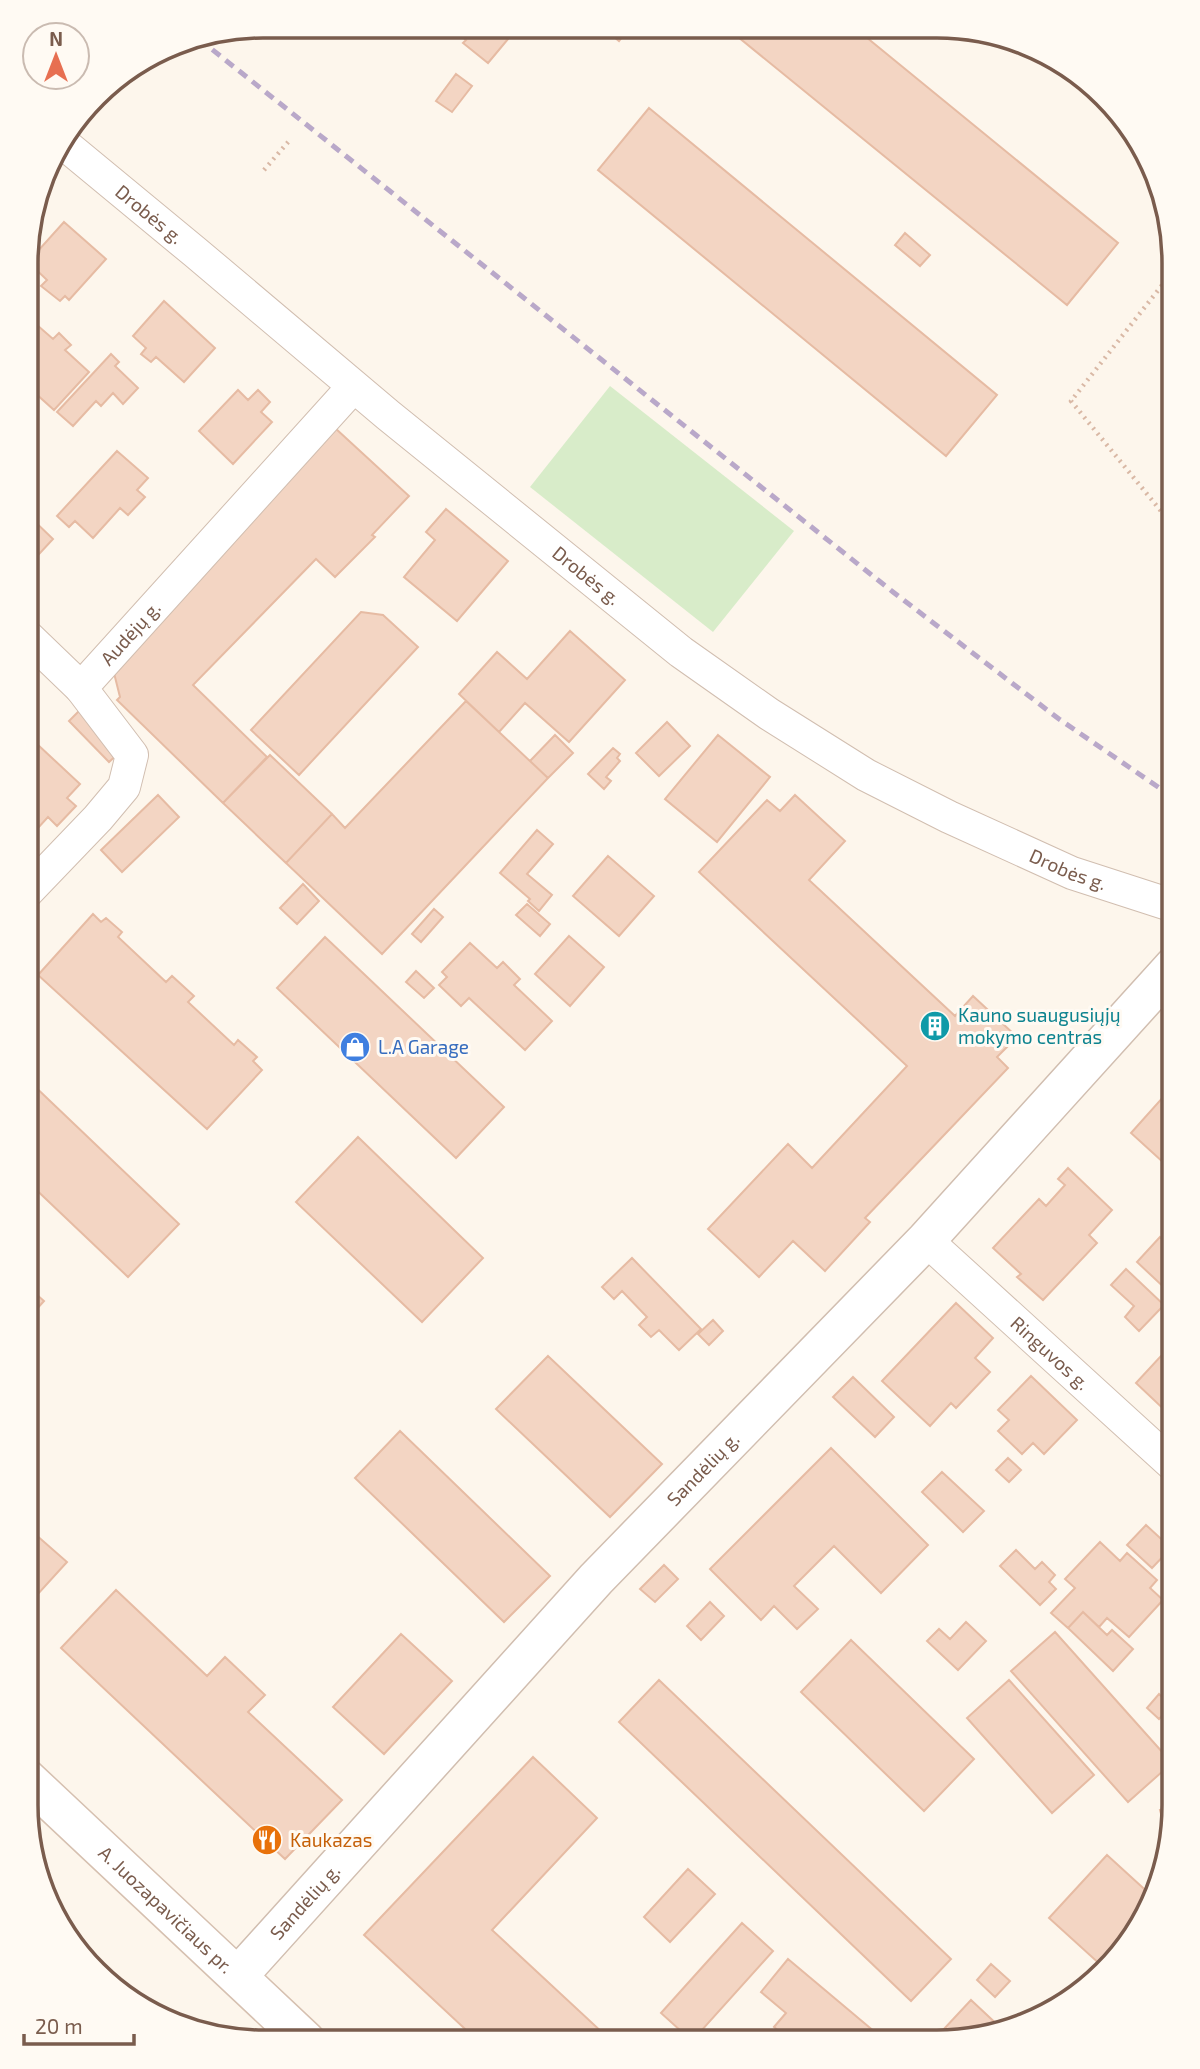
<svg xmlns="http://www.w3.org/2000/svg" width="1200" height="2069" viewBox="0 0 1200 2069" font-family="'Exo 2',sans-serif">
  <rect width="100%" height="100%" fill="#fdf6ec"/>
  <path fill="#d8ecc9" d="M610 386 794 531 713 632 530 487Z"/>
  <path fill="#f3d5c3" stroke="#e6bba3" stroke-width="2" d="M450 27H518L488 63 463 43 466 40Z
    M602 27H630L619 41Z
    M727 28H855L1118 243 1067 305Z
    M456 74 472 86 452 112 436 101Z
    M649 108 997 395 946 456 598 170Z
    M64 222 106 259 69 300 65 296 60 301 41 286 47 280 28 262Z
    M905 233 930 255 920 266 895 245Z
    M28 297 37 305 28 315Z
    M164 301 215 348 184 382 156 357 151 362 141 354 146 348 133 336Z
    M37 325 53 339 59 333 71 345 65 350 89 372 54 410 35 393 28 400V334Z
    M111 354 119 362 115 366 138 388 123 404 113 393 101 406 96 401 73 426 57 412Z
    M238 390 248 400 258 390 270 402 261 412 272 422 233 464 199 431Z
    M335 428 409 496 372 535 375 537 335 577 316 559 193 685 267 757 223 803 117 700 120 697 114 673Z
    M117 451 148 478 137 490 145 497 128 515 120 508 93 538 75 521 69 527 57 516Z
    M446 509 508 561 457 621 404 577 435 540 426 532Z
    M28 515 53 539 28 566Z
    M361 612 383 615 418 647 299 775 251 730Z
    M570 631 625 680 569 742 525 703 499 732 459 694 497 652 527 679Z
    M466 701 548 778 382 954 286 863 332 814 345 828Z
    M79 711 119 753 109 762 69 721Z
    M667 722 690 746 659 776 636 753Z
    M555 735 573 753 548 778 530 761Z
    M718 735 770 777 717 842 665 799Z
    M37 744 80 784 67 798 76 806 57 826 48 817 27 840 28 754Z
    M613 748 620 754 617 758 620 761 606 777 611 781 604 789 588 774Z
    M270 755 332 814 286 863 223 803Z
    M158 795 179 817 122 872 101 850Z
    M795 795 845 841 809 880 955 1016 973 996 1017 1037 997 1057 1008 1068 865 1218 870 1222 825 1271 793 1241 759 1277 708 1229 788 1144 812 1168 907 1066 699 872 767 800 780 811Z
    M537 830 553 844 527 874 552 895 539 911 528 901 530 899 500 873Z
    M608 856 654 896 619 936 573 896Z
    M303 884 319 901 297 924 280 908Z
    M527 904 550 924 540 936 516 915Z
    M434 909 443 917 421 942 412 934Z
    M93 914 101 922 106 918 122 932 118 937 166 982 172 976 194 996 188 1002 234 1045 238 1040 257 1057 253 1061 262 1070 207 1129 38 975Z
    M569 936 604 967 570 1006 535 974Z
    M325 937 504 1107 456 1158 277 988Z
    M470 943 497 968 503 962 520 979 514 985 552 1021 525 1050 469 998 461 1006 439 985 447 977 442 972Z
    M416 971 434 988 424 998 406 982Z
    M27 1079 179 1224 128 1277 27 1181Z
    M1173 1086V1152L1164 1163 1131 1133Z
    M358 1137 483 1258 422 1322 296 1202Z
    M1068 1168 1112 1210 1089 1235 1097 1243 1043 1300 1017 1277 1021 1274 993 1248 1039 1199 1046 1206 1065 1185 1058 1179Z
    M1160 1237 1173 1249V1286L1168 1291 1137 1262Z
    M632 1258 701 1329 679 1350 659 1330 651 1337 639 1325 647 1317 622 1291 614 1299 602 1287Z
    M1126 1269 1164 1305 1139 1331 1125 1317 1134 1306 1111 1285Z
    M27 1286 44 1301 27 1320Z
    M956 1303 993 1338 975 1358 990 1372 956 1408 951 1403 930 1426 882 1381Z
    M713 1320 723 1331 709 1345 698 1334Z
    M1173 1343V1418L1136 1383Z
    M548 1356 662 1464 610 1517 496 1409Z
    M1031 1376 1077 1420 1044 1454 1033 1443 1022 1454 998 1431 1009 1420 998 1410Z
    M853 1377 894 1417 875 1437 833 1397Z
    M400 1431 550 1576 504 1622 355 1478Z
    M831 1448 928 1545 881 1593 834 1546 794 1586 818 1609 797 1629 774 1606 761 1620 710 1569Z
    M1008 1458 1021 1470 1009 1482 996 1470Z
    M942 1472 984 1511 963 1532 922 1492Z
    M1146 1525 1171 1548 1152 1568 1127 1545Z
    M27 1527 67 1562 27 1606Z
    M1100 1542 1120 1561 1127 1553 1157 1580 1150 1588 1163 1600 1129 1637 1107 1618 1099 1627 1083 1612 1068 1628 1051 1613 1075 1588 1065 1579Z
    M1016 1550 1035 1569 1042 1562 1055 1575 1049 1582 1056 1589 1040 1605 1000 1566Z
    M664 1565 678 1579 655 1602 640 1589Z
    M116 1590 207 1676 225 1657 265 1695 248 1712 342 1800 285 1859 61 1648Z
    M710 1602 724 1616 701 1640 687 1626Z
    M1083 1612 1107 1635 1112 1630 1133 1649 1113 1671 1068 1628Z
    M966 1622 986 1641 958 1670 927 1641 939 1629 950 1639Z
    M1055 1632 1172 1763 1128 1802 1011 1671Z
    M401 1634 452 1681 384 1754 333 1707Z
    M851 1640 974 1759 924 1811 801 1692Z
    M659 1680 951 1959 911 2001 619 1722Z
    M1009 1680 1094 1775 1052 1813 967 1718Z
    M1159 1694 1171 1706 1159 1719 1147 1708Z
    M533 1757 597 1818 492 1930 604 2034 597 2042 478 2041 364 1935Z
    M1173 1807V1822L1171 1834 1165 1829 1160 1810Z
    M1107 1855 1153 1897 1125 1950 1103 1967 1049 1918Z
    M688 1869 715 1894 670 1942 644 1917Z
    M742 1923 773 1951 692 2041 661 2013Z
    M788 1959 888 2043 821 2042 808 2032 799 2042H792L774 2027 786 2013 761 1992Z
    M991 1964 1010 1981 995 1997 977 1980Z
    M971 2000 1003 2030 953 2040 943 2030Z"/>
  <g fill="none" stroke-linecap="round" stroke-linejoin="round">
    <g stroke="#d1beb0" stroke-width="34">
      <g id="minor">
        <path id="s1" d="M63 143 195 252 388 415 681 652 769 714 866 775 949 817 1072 873 1174 906"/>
        <path d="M28 637 81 688"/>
        <path id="s2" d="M27 892 98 818 124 787 132 755 81 688 353 387"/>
        <path id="s3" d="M926 1240 1173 1465"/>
      </g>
    </g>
    <g stroke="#d1beb0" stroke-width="41">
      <g id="tertiary">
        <path id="s4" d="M238 1976 596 1579 926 1240 1174 966"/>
      </g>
    </g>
    <g stroke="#d6c0b0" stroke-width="41">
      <g id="secondary">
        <path id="s5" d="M26 1778 306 2041"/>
      </g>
    </g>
    <path stroke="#d9b8a5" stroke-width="4.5" stroke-dasharray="2 5" stroke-linecap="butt" d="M264 170 289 141
      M1174 527 1071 401 1174 270"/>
    <use href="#minor" stroke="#fff" stroke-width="32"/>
    <use href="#tertiary" stroke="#fff" stroke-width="38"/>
    <use href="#secondary" stroke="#fff" stroke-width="38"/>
    <path stroke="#b9a8c9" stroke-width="5" stroke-dasharray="10 7" stroke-linecap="butt" d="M199 39 893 592 1059 719 1174 798"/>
  </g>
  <defs>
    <g id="building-disc" transform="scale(1.575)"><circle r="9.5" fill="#0f9aa8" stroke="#fffaf3"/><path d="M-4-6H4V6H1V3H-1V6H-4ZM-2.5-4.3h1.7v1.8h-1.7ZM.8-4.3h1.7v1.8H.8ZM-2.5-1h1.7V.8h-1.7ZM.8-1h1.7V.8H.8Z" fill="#fff"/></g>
    <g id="shop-disc" transform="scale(1.575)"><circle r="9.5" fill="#3f7fe0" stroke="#fffaf3"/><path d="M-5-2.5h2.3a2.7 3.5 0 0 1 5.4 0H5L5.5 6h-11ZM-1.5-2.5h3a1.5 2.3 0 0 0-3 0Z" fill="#fff"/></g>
    <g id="restaurant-disc" transform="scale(1.575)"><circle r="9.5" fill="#e8710a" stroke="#fffaf3"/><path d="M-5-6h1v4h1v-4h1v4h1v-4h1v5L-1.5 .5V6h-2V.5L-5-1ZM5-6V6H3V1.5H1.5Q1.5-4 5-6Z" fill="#fff"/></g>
  </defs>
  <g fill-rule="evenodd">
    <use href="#building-disc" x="935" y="1026"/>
    <use href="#shop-disc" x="355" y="1047"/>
    <use href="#restaurant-disc" x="267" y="1840"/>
  </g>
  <g text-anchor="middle" stroke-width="6" stroke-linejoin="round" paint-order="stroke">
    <g font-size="19" fill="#7a5c4d" stroke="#fffaf3">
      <text dy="7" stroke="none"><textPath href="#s1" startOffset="112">Drobės g.</textPath></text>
      <text dy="7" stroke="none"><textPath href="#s1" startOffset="679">Drobės g.</textPath></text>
      <text dy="7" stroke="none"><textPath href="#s2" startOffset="334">Audėjų g.</textPath></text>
      <text dy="7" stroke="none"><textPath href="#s1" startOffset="1246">Drobės g.</textPath></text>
      <text dy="7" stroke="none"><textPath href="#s3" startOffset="168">Ringuvos g.</textPath></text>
      <text dy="7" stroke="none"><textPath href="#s4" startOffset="688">Sandėlių g.</textPath></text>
      <text dy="7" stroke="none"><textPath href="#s4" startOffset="100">Sandėlių g.</textPath></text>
      <text dy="7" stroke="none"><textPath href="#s5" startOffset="192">A. Juozapavičiaus pr.</textPath></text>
    </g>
    <g font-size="19" fill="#0d838f" stroke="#fffaf3" text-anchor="start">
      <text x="958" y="1022">Kauno suaugusiųjų<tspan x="958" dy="22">mokymo centras</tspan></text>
    </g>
    <g font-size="19" fill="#366cbe" stroke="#fffaf3" text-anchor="start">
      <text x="378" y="1054">L.A Garage</text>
    </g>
    <g font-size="19" fill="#c56008" stroke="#fffaf3" text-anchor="start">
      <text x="290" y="1847">Kaukazas</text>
    </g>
  </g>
  <path d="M0 0H1200V2069H0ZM263 38H937A225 225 0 0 1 1162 263V1805A225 225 0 0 1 937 2030H263A225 225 0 0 1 38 1805V263A225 225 0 0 1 263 38Z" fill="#fffaf3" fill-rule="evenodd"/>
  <path fill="none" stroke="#7a5c4d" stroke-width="3.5" d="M263 38H937A225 225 0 0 1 1162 263V1805A225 225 0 0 1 937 2030H263A225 225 0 0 1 38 1805V263A225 225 0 0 1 263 38Z"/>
  <g transform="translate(56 56)"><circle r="33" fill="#fffaf3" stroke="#cabbb1" stroke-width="2"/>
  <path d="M0-5L12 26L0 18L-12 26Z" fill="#e76f51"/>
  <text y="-10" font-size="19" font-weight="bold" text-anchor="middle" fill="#7a5c4d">N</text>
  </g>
  <path d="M24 2034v10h110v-10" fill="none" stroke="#7a5c4d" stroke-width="3.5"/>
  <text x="35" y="2034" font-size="21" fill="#7a5c4d" stroke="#fffaf3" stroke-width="5" paint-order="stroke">20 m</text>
</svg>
